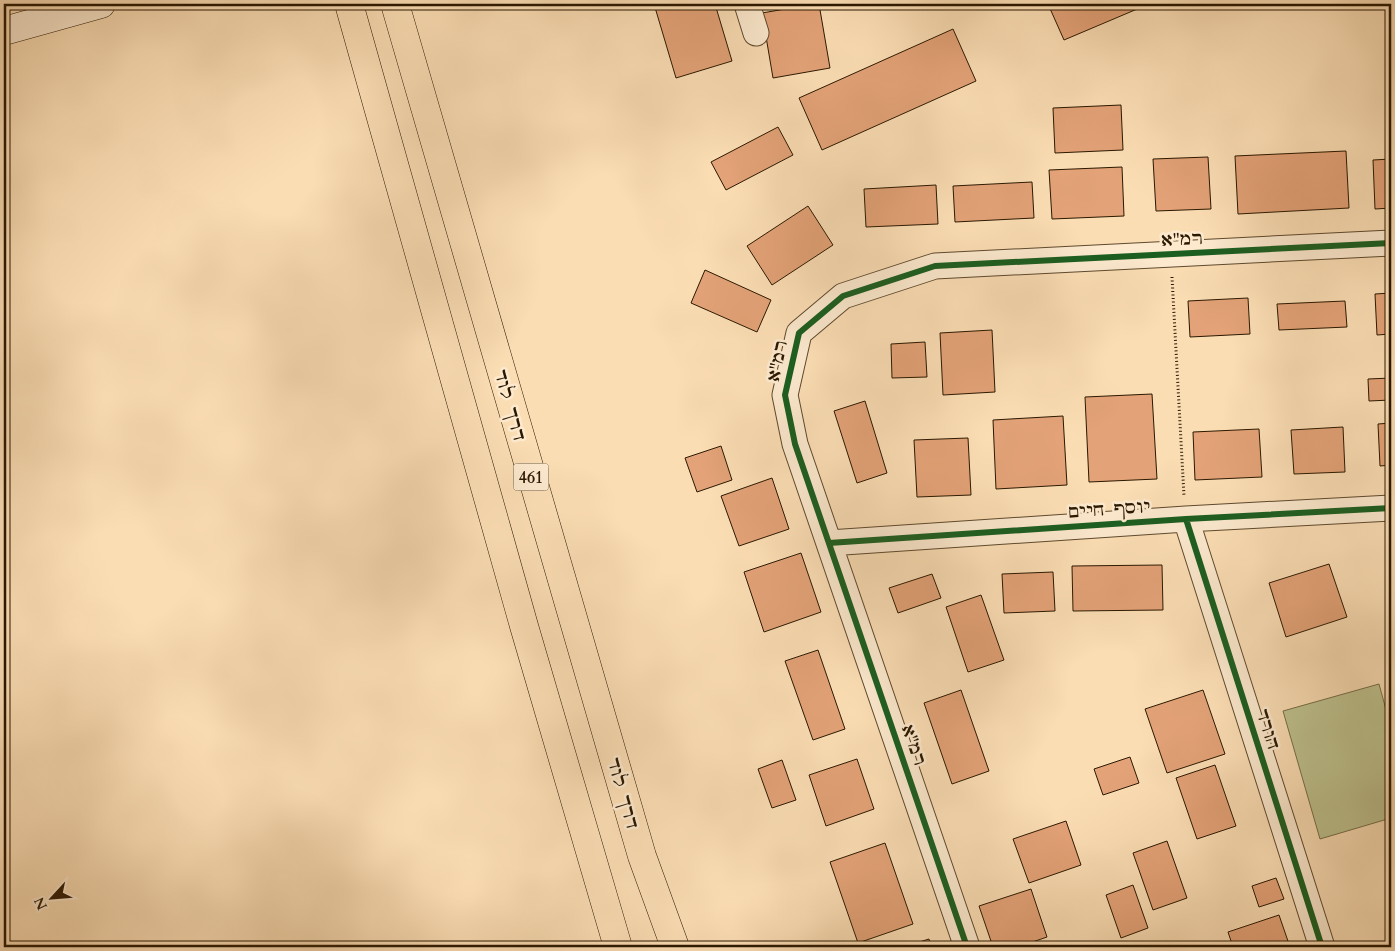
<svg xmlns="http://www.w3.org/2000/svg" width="1395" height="951" viewBox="0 0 1395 951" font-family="Cardo,'Frank Ruhl Libre',serif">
  <rect width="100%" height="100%" fill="#fbddb4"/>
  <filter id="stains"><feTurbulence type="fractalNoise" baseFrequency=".004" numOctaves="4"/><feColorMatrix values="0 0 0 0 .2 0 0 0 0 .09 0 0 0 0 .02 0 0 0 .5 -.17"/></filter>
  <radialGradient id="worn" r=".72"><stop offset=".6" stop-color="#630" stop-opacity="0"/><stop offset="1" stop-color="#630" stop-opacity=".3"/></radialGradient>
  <path fill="#bdc18e" stroke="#746c47" d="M1379 684 1391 728V818L1320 839 1283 711Z"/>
  <path fill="#e3a277" stroke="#2a1800" d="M654 4H715L732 61 676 78Z
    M814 4H819L830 68 773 78 762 13Z
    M1048 4H1149L1064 40Z
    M953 29 976 81 822 150 799 98Z
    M1121 105 1123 150 1055 153 1053 108Z
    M778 127 793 155 726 190 711 162Z
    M1346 151 1349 208 1238 214 1235 156Z
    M1208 157 1211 209 1156 211 1153 159Z
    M1391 159V208L1375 209 1373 160Z
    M1122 167 1124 216 1052 219 1049 170Z
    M1032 182 1034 218 955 222 953 186Z
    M936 185 938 224 866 227 864 189Z
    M808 206 833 245 772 285 747 246Z
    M705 270 771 300 757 332 691 303Z
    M1391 293V334L1377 335 1375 294Z
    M1248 298 1250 334 1190 337 1188 301Z
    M1345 301 1347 327 1279 330 1277 304Z
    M992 330 995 392 943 395 940 333Z
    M925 342 927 377 892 378 891 344Z
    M1391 378V400L1369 401 1368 379Z
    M1152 394 1157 479 1089 482 1085 397Z
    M865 401 887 473 857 483 834 411Z
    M1063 416 1067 485 996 489 993 420Z
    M1391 423V465L1380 466 1378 424Z
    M1343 427 1345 472 1294 474 1291 430Z
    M1259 429 1262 477 1195 480 1193 432Z
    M968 438 971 495 917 497 914 440Z
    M721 446 732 480 697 492 685 458Z
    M772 478 789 529 739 546 721 496Z
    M801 553 821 612 764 632 744 572Z
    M1329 564 1347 617 1286 637 1269 583Z
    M1162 565 1163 610 1073 611 1072 566Z
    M1053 572 1055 611 1004 613 1002 574Z
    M932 574 941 598 898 613 889 588Z
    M981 595 1004 660 968 672 946 607Z
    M818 650 845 729 813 740 785 661Z
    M961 690 989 771 952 784 924 703Z
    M1203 690 1225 754 1167 773 1145 709Z
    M1130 757 1139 783 1103 795 1094 769Z
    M857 759 874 809 826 826 809 775Z
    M782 760 796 800 772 808 758 769Z
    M1215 765 1236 826 1197 839 1176 778Z
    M1066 821 1081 865 1029 883 1013 839Z
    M1167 841 1187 898 1153 910 1133 853Z
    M885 843 913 924 858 943 830 862Z
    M1276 878 1284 899 1259 907 1252 886Z
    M1133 885 1148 928 1121 938 1106 895Z
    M1031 889 1047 937 1018 947H993L979 906Z
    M1279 915 1290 947H1233L1228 932Z
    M929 939 931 947H903Z"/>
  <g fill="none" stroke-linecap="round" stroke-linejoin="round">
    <g stroke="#5e492d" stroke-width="27">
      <path id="street" d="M747 4 756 33
        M1186 519 1322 947
        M829 543 1186 519 1391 508
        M967 947 795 444 785 395 799 333 843 296 935 266 1391 243"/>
    </g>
    <g stroke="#2a1800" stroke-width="29">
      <path id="secondary" d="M4 31 101 4"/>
    </g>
    <g stroke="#2a1800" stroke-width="29">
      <path id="primary" d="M349 4 524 626 618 947
        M395 4 642 856 675 947"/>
    </g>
    <path stroke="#2a1800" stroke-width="3" stroke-dasharray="1 2.5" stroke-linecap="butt" d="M1172 277 1184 496"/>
    <use href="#street" stroke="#fce9ce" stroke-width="25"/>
    <use href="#secondary" stroke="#fce9ce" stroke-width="28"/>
    <use href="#primary" stroke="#fbddb4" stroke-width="28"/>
    <g stroke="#fce9ce" stroke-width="9">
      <path id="cycleway" d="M1186 519 1322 947
        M829 543 1186 519 1391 508
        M967 947 795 444 785 395 799 333 843 296 935 266 1391 243"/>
    </g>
    <use href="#cycleway" stroke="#1b5e20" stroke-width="6"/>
  </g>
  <g text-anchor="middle" stroke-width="5" stroke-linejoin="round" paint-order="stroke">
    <rect fill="#fce9ce" stroke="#69573e" stroke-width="1" x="513.5" y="463.5" width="35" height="27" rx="4"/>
    <g font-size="16" font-weight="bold" fill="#2a1800">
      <text x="531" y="483">461</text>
    </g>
    <g font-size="18" fill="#2a1800" stroke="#fce9ce">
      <text transform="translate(1182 239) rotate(-3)" y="6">רמ"א</text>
      <text transform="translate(777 361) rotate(-78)" y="6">רמ"א</text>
      <text transform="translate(510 405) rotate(74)" y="6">דרך לוד</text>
      <text transform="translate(1109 509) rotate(-4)" y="6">יוסף חיים</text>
      <text transform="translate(1268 729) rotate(72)" y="6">הורד</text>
      <text transform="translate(914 745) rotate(71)" y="6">רמ"א</text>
      <text transform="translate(623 793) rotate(74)" y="6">דרך לוד</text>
    </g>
  </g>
  <rect width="1395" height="951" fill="none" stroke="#fbddb4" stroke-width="20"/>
  <rect x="5" y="5" width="1385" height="941" fill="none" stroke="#2a1800" stroke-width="2.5"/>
  <rect x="10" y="10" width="1375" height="931" fill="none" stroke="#2a1800"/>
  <g transform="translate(52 898) rotate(244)" stroke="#fce9ce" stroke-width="4" paint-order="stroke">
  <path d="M0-4L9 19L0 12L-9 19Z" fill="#2a1800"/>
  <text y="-8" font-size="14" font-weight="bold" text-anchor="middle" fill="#2a1800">N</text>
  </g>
  <rect width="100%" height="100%" filter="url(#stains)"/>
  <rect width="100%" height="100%" fill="url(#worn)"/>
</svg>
